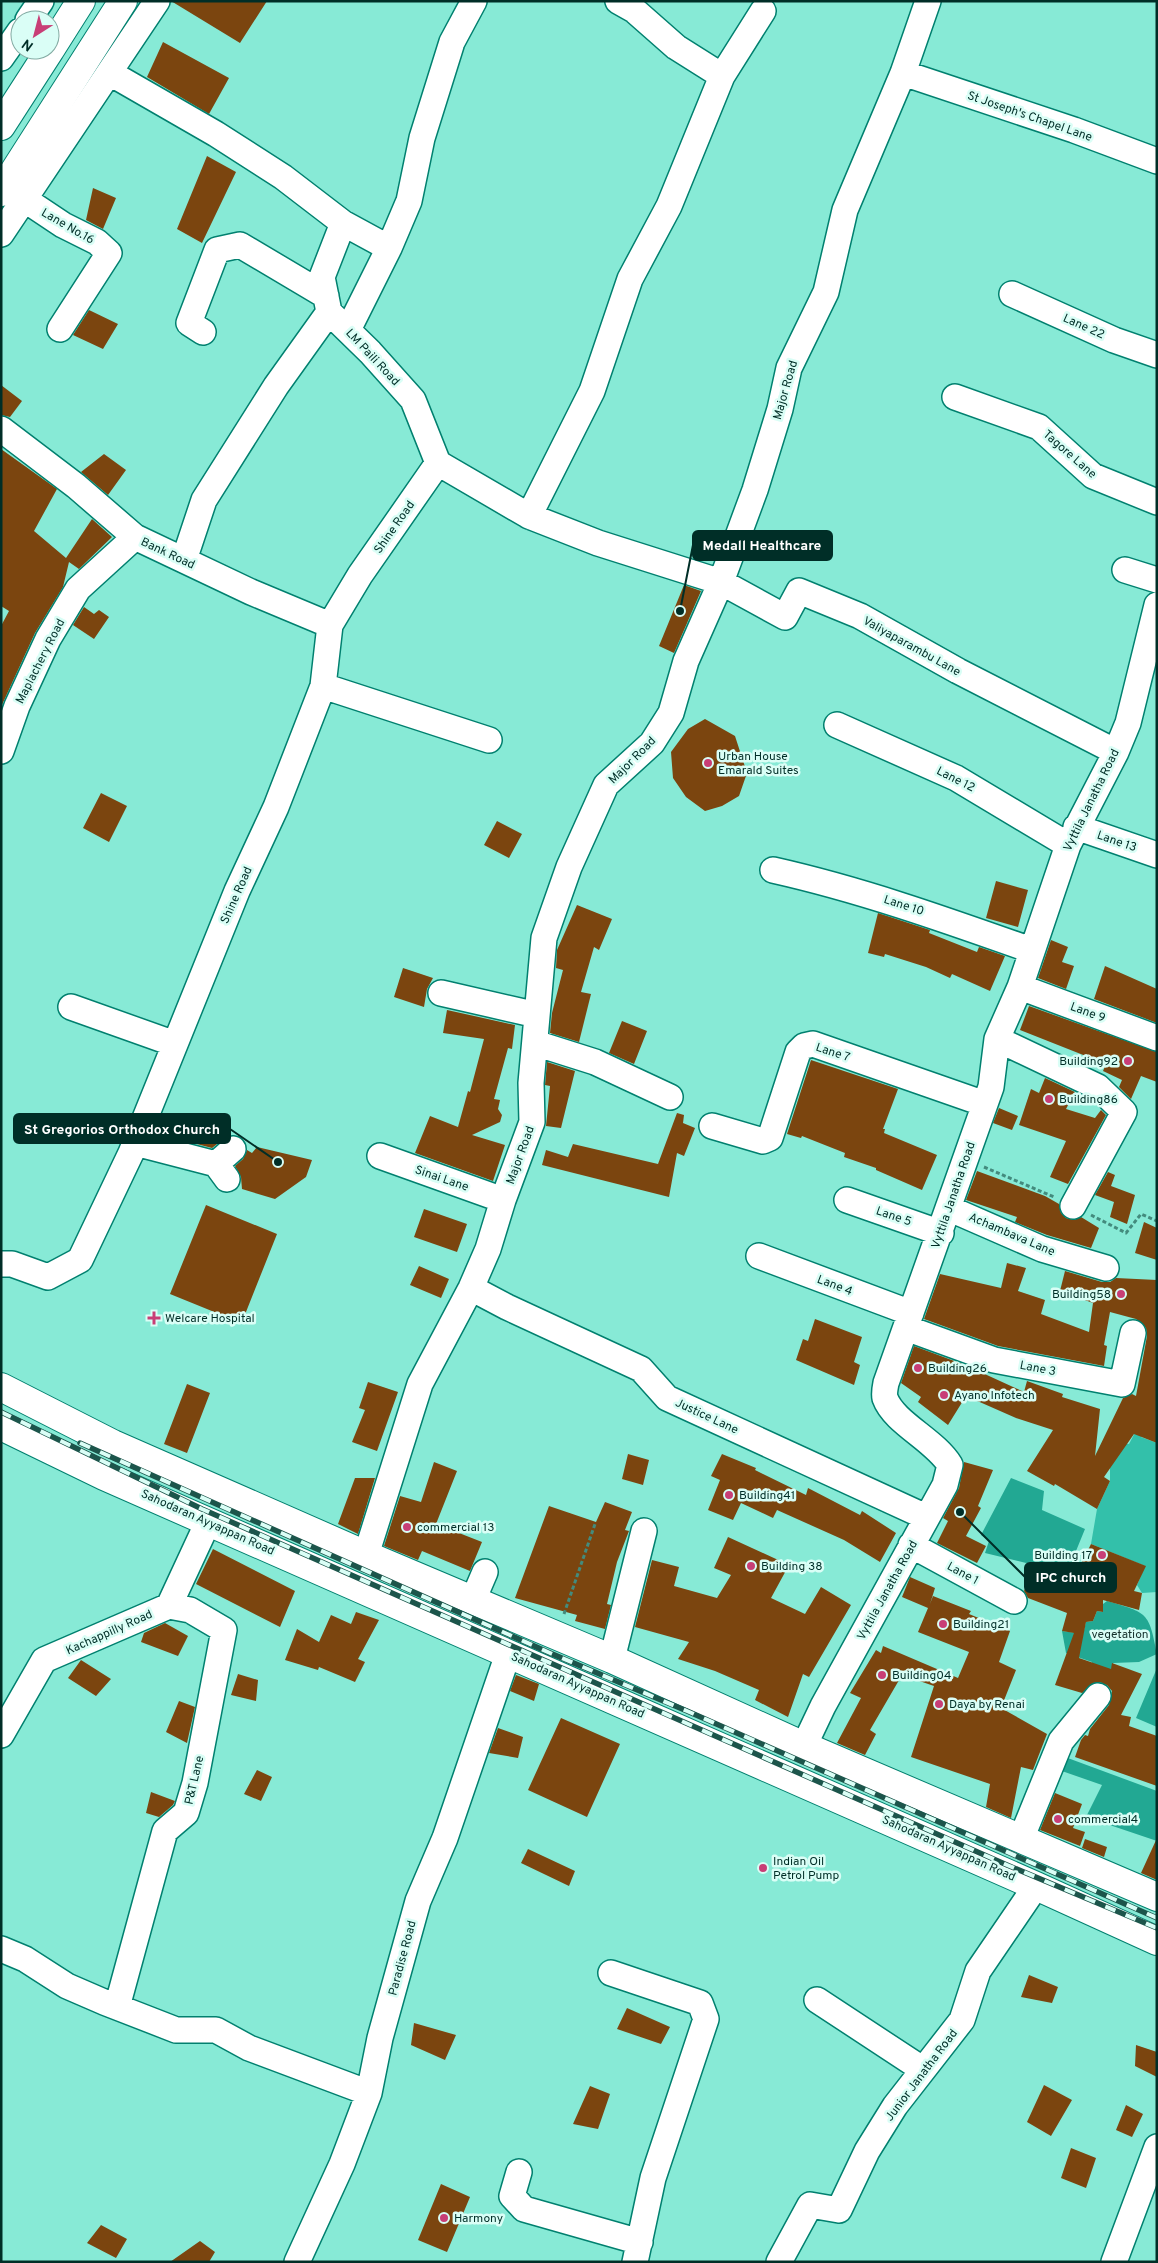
<svg xmlns="http://www.w3.org/2000/svg" width="1158" height="2263" viewBox="0 0 1158 2263" font-family="Overpass,sans-serif">
  <rect width="100%" height="100%" fill="#87ead6"/>
  <path fill="#33c0aa" d="M1151 1402 1141 1437 1157 1443V1592L1142 1593 1137 1585 1145 1566 1091 1544 1097 1509 1110 1481V1441L1129 1444Z"/>
  <path fill="#22a893" d="M1011 1478 1044 1491 1042 1510 1085 1529 1067 1573 985 1553 989 1541 981 1535Z
    M1107 1601C1148 1613 1149 1612 1157 1654L1139 1662 1113 1663 1106 1691 1082 1693 1092 1662 1066 1653 1062 1631 1083 1634 1086 1622 1093 1621 1097 1611 1103 1612V1604Z
    M1157 1668V1727L1136 1718Z
    M1065 1757 1157 1791V1841L1086 1817 1102 1785 1059 1770Z"/>
  <path fill="#7b450f" d="M171 1H267L240 43Z
    M163 42 229 78 209 114 147 77Z
    M207 156 236 172 202 243 177 229Z
    M93 188 116 198 103 229 86 220Z
    M89 310 118 324 103 349 73 335Z
    M1 385 22 401 10 417 1 415Z
    M1 449 57 489 34 531 66 558 92 519 112 537 79 569 69 562 63 587 35 633 1 707V626L9 611 1 606Z
    M104 454 126 470 108 495 81 472Z
    M684 585 701 591 674 653 659 646Z
    M84 607 94 614 99 610 109 617 94 639 73 625Z
    M705 719 735 736 747 773 739 796 722 806 705 811 686 797 673 778 671 752 688 729Z
    M101 793 127 806 109 842 83 828Z
    M497 821 522 834 509 858 484 845Z
    M996 881 1028 890 1018 927 986 918Z
    M577 905 612 919 599 950 594 947 581 992 591 994 579 1042 550 1033 552 1013 563 970 556 968 557 950Z
    M878 913 930 930 929 933 977 952 979 947 1005 956 990 991 952 974 950 978 926 967 885 954 884 957 868 953Z
    M1051 940 1068 947 1062 962 1074 966 1066 989 1038 978Z
    M1105 966 1157 989V1023L1094 999Z
    M403 968 433 978 427 989 424 1007 394 997Z
    M1029 1006 1157 1052V1082L1141 1076 1131 1099 1119 1087 1122 1080 1103 1071 1106 1064 1020 1030Z
    M447 1010 515 1025 512 1049 508 1048 494 1099 500 1100 498 1109 502 1115 500 1122 472 1135 505 1145 493 1181 415 1153 430 1116 458 1127 468 1091 470 1092 484 1039 443 1033Z
    M622 1021 647 1031 634 1064 609 1053Z
    M811 1060 898 1089 883 1129H885L884 1133 937 1155 922 1190 876 1170V1168L844 1157 845 1153 802 1136 801 1138 787 1134Z
    M547 1062 575 1071 561 1128 546 1126 550 1086 545 1085Z
    M1045 1078 1075 1092 1066 1109 1095 1118 1101 1110 1106 1115 1068 1184 1050 1177 1066 1141 1019 1125 1031 1089 1039 1093Z
    M999 1108 1018 1116 1012 1130 993 1123Z
    M677 1113 684 1115 683 1123 695 1128 684 1156 677 1153 669 1197 542 1165 546 1150 568 1157 573 1144 658 1164Z
    M157 1128 221 1141 212 1148 155 1133Z
    M257 1147 312 1160 306 1177 275 1199 242 1189 241 1177 235 1166 243 1159 247 1150 252 1153Z
    M977 1171 1045 1196 1059 1204 1061 1213 1066 1218 1074 1220 1081 1217 1099 1228 1091 1248 1047 1235 1015 1222 1017 1217 966 1200Z
    M1108 1172 1115 1175 1111 1186 1135 1195 1127 1224 1110 1217 1114 1202 1095 1195Z
    M206 1205 277 1234 244 1317 237 1314 234 1320 170 1294Z
    M424 1209 467 1224 457 1252 414 1237Z
    M1144 1222 1157 1228V1260L1135 1253Z
    M1007 1263 1026 1268 1018 1291 1045 1300 1041 1314 1089 1332 1093 1303 1060 1291 1065 1271 1102 1282H1110L1116 1278 1157 1280V1443L1134 1434 1104 1477 1110 1481 1097 1509 1055 1484 1054 1486 1027 1471 1053 1430 1016 1418 966 1396 948 1425 918 1402 921 1397 901 1383 914 1346 965 1365 1024 1392 1027 1381 1063 1394 1062 1397 1100 1409 1095 1456 1123 1398 1132 1394 1136 1396 1147 1336 1146 1328 1136 1319 1110 1312 1104 1345 1107 1346 1104 1366 998 1346 924 1319 940 1274 1001 1288Z
    M419 1266 449 1279 441 1298 410 1285Z
    M815 1319 862 1337 854 1362 860 1365 854 1385 796 1360 803 1339 808 1341Z
    M368 1382 398 1392 377 1451 352 1442 365 1410 359 1408Z
    M187 1384 210 1393 187 1453 164 1444Z
    M628 1454 649 1460 643 1485 622 1479Z
    M722 1454 756 1468 755 1470 806 1495 808 1488 860 1515 862 1511 896 1533 880 1562 844 1540 777 1510 773 1518 741 1503 733 1520 708 1510 720 1480 711 1476Z
    M434 1462 457 1471 436 1524 482 1542 470 1571 422 1551 418 1560 384 1546 400 1496 421 1502Z
    M964 1462 993 1470 978 1506 981 1508 966 1536 986 1546 977 1563 937 1543 948 1521 943 1518 959 1488Z
    M355 1478H375L358 1534 338 1524Z
    M605 1502 632 1512 625 1530 629 1531 617 1562 607 1604 611 1605 605 1629 575 1621 577 1615 515 1598 549 1506 596 1522Z
    M728 1537 789 1565 771 1598 805 1614 821 1587 851 1605 809 1677 803 1674 788 1717 755 1700 759 1690 715 1671 678 1659 689 1642 635 1627 652 1560 679 1567 674 1586 717 1598 731 1575 714 1568Z
    M1091 1544 1146 1566 1134 1591 1142 1593 1139 1610 1103 1600V1612L1097 1611 1093 1621 1086 1622 1079 1658 1111 1669 1112 1663 1142 1674 1121 1715 1131 1717 1129 1726 1157 1736V1786L1075 1757 1081 1740 1085 1735 1088 1736 1090 1729 1109 1705 1112 1691 1107 1685 1100 1682 1093 1683 1082 1693 1055 1685 1074 1633 1062 1631 1067 1613 1028 1598 1024 1591 1034 1564 1073 1580Z
    M213 1549 295 1591 280 1627 196 1584Z
    M910 1577 935 1588 930 1604 933 1596 971 1611 969 1614 1010 1631 999 1662 1016 1670 1001 1708 1047 1734 1033 1770 1021 1767 1011 1818 986 1807 990 1784 911 1757 934 1686 902 1675 870 1730 876 1734 865 1755 837 1743 861 1698 850 1693 876 1650 881 1653 883 1646 958 1678 969 1652 918 1632 928 1608 902 1597Z
    M356 1612 379 1620 358 1659 365 1662 355 1682 319 1667 318 1670 285 1660 297 1629 319 1642 331 1615 351 1624Z
    M165 1623 188 1636 178 1656 141 1642 144 1633Z
    M81 1660 111 1679 96 1696 68 1678Z
    M238 1674 258 1680 256 1701 231 1695Z
    M516 1675 539 1684 534 1701 510 1691Z
    M179 1701 195 1707 187 1743 166 1732Z
    M561 1718 620 1744 587 1817 528 1790Z
    M498 1728 523 1737 518 1758 489 1753Z
    M257 1770 272 1777 261 1801 244 1794Z
    M151 1792 175 1801 173 1805 159 1817 146 1813Z
    M1055 1793 1082 1804 1073 1828 1085 1832 1080 1846 1040 1830Z
    M1157 1838V1880L1141 1873Z
    M1085 1839 1107 1847 1104 1857 1082 1848Z
    M528 1849 575 1871 569 1886 521 1863Z
    M1029 1975 1058 1987 1052 2003 1021 1997Z
    M627 2008 670 2027 661 2044 617 2029Z
    M414 2023 456 2035 445 2060 411 2045Z
    M1136 2045 1157 2052V2077L1135 2066Z
    M1044 2085 1072 2100 1051 2136 1027 2122Z
    M590 2086 610 2094 598 2129 573 2124Z
    M1126 2105 1143 2114 1132 2137 1116 2130Z
    M1071 2148 1096 2158 1086 2188 1061 2178Z
    M441 2184 470 2197 447 2252 418 2240Z
    M101 2225 127 2239 116 2258 87 2243Z
    M200 2241 215 2252 209 2262H170Z"/>
  <g fill="none" stroke-linecap="round" stroke-linejoin="round">
    <g stroke="#01806f" stroke-width="28">
      <path id="minor" d="M618 1 634 10 676 47 722 76
        M28 20 41 1
        M1 58 20 31
        M110 73 216 134 283 177 343 223 322 277 329 312 370 352 413 400 438 463 529 516 598 543 721 582 785 617 799 591 860 616 958 671 1116 752
        M903 73 1074 130 1157 161
        M24 199 63 225 97 242 109 253 60 329
        M343 223 389 248
        M1 234 157 1
        M1012 294 1114 340 1157 355
        M348 330 389 248 409 201 422 138 452 42 474 1
        M203 332 189 323 217 250 240 245 326 296
        M955 397 1039 427 1093 476 1157 502
        M1 429 76 486 135 537 251 592 330 625
        M529 516 592 391 630 279 669 206 722 76 763 11
        M184 560 204 500 276 386 329 312
        M1125 570 1157 580
        M323 686 489 740
        M837 725 956 778 1068 845
        M1 751 17 706 48 639 78 589 135 537
        M1076 827 1157 855
        M773 870C862 890 946 920 1031 950
        M1020 987 1157 1038
        M441 993 537 1015
        M71 1007 175 1044
        M997 1039 1098 1087 1124 1112 1073 1206
        M535 1043 595 1062 670 1097
        M712 1126 763 1141 770 1138 798 1052 804 1046 813 1044 985 1104
        M135 1143 216 1164 227 1179
        M380 1156 503 1200
        M216 1164 233 1149
        M847 1200 941 1233
        M948 1208 1042 1249 1106 1268
        M759 1256 911 1313
        M1 1264H12L48 1277 80 1260 131 1153 237 891 276 807 323 686 330 625 360 575 438 463
        M471 1288 507 1307 641 1369 667 1398 926 1517
        M906 1328 994 1360 1122 1384 1133 1333
        M911 1545 1014 1601
        M366 1555 420 1384 471 1288 488 1249 503 1200 532 1122 531 1083 544 938 569 867 606 785 652 743 671 713 686 661 721 582 755 490 780 409 789 368 826 292 845 210 903 73 928 1
        M473 1600 485 1572
        M612 1659 644 1531
        M1 1735 44 1660 169 1606 208 1522
        M804 1746 823 1706 945 1485 950 1465C935 1440 894 1423 885 1398 884 1394 885 1388 886 1383L991 1087 997 1039 1020 987 1068 845 1116 752 1128 723 1157 605
        M1021 1839 1061 1741 1098 1696
        M1 1949 25 1959 67 1986 104 2002 176 2030H216L249 2048 369 2093
        M611 1973 700 2003 706 2019 653 2178 635 2262
        M817 2000 922 2069
        M117 2007 165 1831 186 1813 195 1783 224 1630 190 1610 169 1606
        M519 2172 512 2196 524 2209 640 2242
        M297 2262 342 2164 369 2093 380 2038 418 1901 445 1838 508 1654
        M779 2262 810 2205 839 2210 867 2151 895 2106 962 2020 978 1971 1036 1886
        M1114 2262 1157 2147"/>
    </g>
    <g stroke="#01806f" stroke-width="30">
      <path id="major" d="M1 1387 113 1444 366 1555 612 1659 804 1746 1157 1897
        M1 1426 104 1476 1036 1886 1157 1941"/>
    </g>
    <g stroke="#01806f" stroke-width="30">
      <path id="highway" d="M50 50 81 1
        M1 126 50 50
        M1 192 123 1"/>
    </g>
    <path stroke="#438b7d" stroke-width="3" stroke-dasharray="4 2.5" stroke-linecap="butt" d="M984 1167 1054 1197
      M1091 1215 1126 1233 1141 1214 1157 1221
      M564 1614 595 1524"/>
    <use href="#minor" stroke="#fff" stroke-width="25"/>
    <use href="#major" stroke="#fff" stroke-width="28"/>
    <use href="#highway" stroke="#fff" stroke-width="28"/>
    <g stroke="#1c554b" stroke-width="5.5">
      <path id="rail" d="M1 1412 202 1509 1007 1865 1157 1928
        M80 1443 550 1653 687 1711 1157 1918"/>
    </g>
    <use href="#rail" stroke="#dafef6" stroke-width="4" stroke-dasharray="11" stroke-linecap="butt"/>
  </g>
  <g fill="#c83e76" stroke="#dafef6" stroke-width="2">
    <circle cx="708" cy="763" r="5"/>
    <circle cx="1128" cy="1061" r="5"/>
    <circle cx="1049" cy="1099" r="5"/>
    <circle cx="1121" cy="1294" r="5"/>
    <path d="M151.5 1310.5h5v5h5v5h-5v5h-5v-5h-5v-5h5z"/>
    <circle cx="918" cy="1368" r="5"/>
    <circle cx="944" cy="1395" r="5"/>
    <circle cx="729" cy="1495" r="5"/>
    <circle cx="407" cy="1527" r="5"/>
    <circle cx="1102" cy="1555" r="5"/>
    <circle cx="751" cy="1566" r="5"/>
    <circle cx="943" cy="1624" r="5"/>
    <circle cx="882" cy="1675" r="5"/>
    <circle cx="939" cy="1704" r="5"/>
    <circle cx="1058" cy="1819" r="5"/>
    <circle cx="763" cy="1868" r="5"/>
    <circle cx="444" cy="2218" r="5"/>
  </g>
  <g text-anchor="middle" stroke-width="5" stroke-linejoin="round" paint-order="stroke">
    <g font-size="12" fill="#002e27" stroke="#dafef6">
      <text transform="translate(1030 116) rotate(19)" y="4">St Joseph's Chapel Lane</text>
      <text transform="translate(68 226) rotate(30)" y="4">Lane No.16</text>
      <text transform="translate(1084 326) rotate(24)" y="4">Lane 22</text>
      <text transform="translate(373 357) rotate(47)" y="4">LM Paili Road</text>
      <text transform="translate(785 390) rotate(-74)" y="4">Major Road</text>
      <text transform="translate(1070 454) rotate(41)" y="4">Tagore Lane</text>
      <text transform="translate(394 527) rotate(-55)" y="4">Shine Road</text>
      <text transform="translate(168 553) rotate(25)" y="4">Bank Road</text>
      <text transform="translate(912 646) rotate(29)" y="4">Valiyaparambu Lane</text>
      <text transform="translate(40 661) rotate(-63)" y="4">Maplachery Road</text>
      <text transform="translate(632 760) rotate(-45)" y="4">Major Road</text>
      <text transform="translate(956 779) rotate(27)" y="4">Lane 12</text>
      <text transform="translate(1091 800) rotate(-64)" y="4">Vyttila Janatha Road</text>
      <text transform="translate(1117 841) rotate(19)" y="4">Lane 13</text>
      <text transform="translate(236 895) rotate(-66)" y="4">Shine Road</text>
      <text transform="translate(904 905) rotate(18)" y="4">Lane 10</text>
      <text transform="translate(1088 1012) rotate(20)" y="4">Lane 9</text>
      <text transform="translate(833 1052) rotate(18)" y="4">Lane 7</text>
      <text transform="translate(520 1155) rotate(-70)" y="4">Major Road</text>
      <text transform="translate(442 1178) rotate(19)" y="4">Sinai Lane</text>
      <text transform="translate(953 1195) rotate(-71)" y="4">Vyttila Janatha Road</text>
      <text transform="translate(894 1216) rotate(19)" y="4">Lane 5</text>
      <text transform="translate(1012 1234) rotate(23)" y="4">Achambava Lane</text>
      <text transform="translate(835 1285) rotate(21)" y="4">Lane 4</text>
      <text transform="translate(1038 1368) rotate(11)" y="4">Lane 3</text>
      <text transform="translate(707 1416) rotate(25)" y="4">Justice Lane</text>
      <text transform="translate(208 1522) rotate(24)" y="4">Sahodaran Ayyappan Road</text>
      <text transform="translate(963 1573) rotate(28)" y="4">Lane 1</text>
      <text transform="translate(887 1590) rotate(-61)" y="4">Vyttila Janatha Road</text>
      <text transform="translate(109 1632) rotate(-24)" y="4">Kachappilly Road</text>
      <text transform="translate(578 1685) rotate(24)" y="4">Sahodaran Ayyappan Road</text>
      <text transform="translate(194 1780) rotate(-77)" y="4">P&amp;T Lane</text>
      <text transform="translate(949 1848) rotate(24)" y="4">Sahodaran Ayyappan Road</text>
      <text transform="translate(402 1958) rotate(-75)" y="4">Paradise Road</text>
      <text transform="translate(921 2075) rotate(-53)" y="4">Junior Janatha Road</text>
    </g>
    <g font-size="12" fill="#002e27" stroke="#dafef6" text-anchor="start">
      <text x="718" y="760">Urban House<tspan x="718" dy="14">Emarald Suites</tspan></text>
      <text x="1118" y="1065" text-anchor="end">Building92</text>
      <text x="1059" y="1103">Building86</text>
      <text x="1111" y="1298" text-anchor="end">Building58</text>
      <text x="165" y="1322">Welcare Hospital</text>
      <text x="928" y="1372">Building26</text>
      <text x="954" y="1399">Ayano Infotech</text>
      <text x="739" y="1499">Building41</text>
      <text x="417" y="1531">commercial 13</text>
      <text x="1092" y="1559" text-anchor="end">Building 17</text>
      <text x="761" y="1570">Building 38</text>
      <text x="953" y="1628">Building21</text>
      <text x="892" y="1679">Building04</text>
      <text x="949" y="1708">Daya by Renai</text>
      <text x="1068" y="1823">commercial4</text>
      <text x="773" y="1865">Indian Oil<tspan x="773" dy="14">Petrol Pump</tspan></text>
      <text x="454" y="2222">Harmony</text>
    </g>
    <g font-size="12" fill="#17322d" stroke="#dafef6">
      <text x="1120" y="1638">vegetation</text>
    </g>
  </g>
  <path fill="none" stroke="#002e27" stroke-width="2" d="M680 611L693 545M278 1162L230 1129M960 1512L1025 1577"/>
  <g fill="#002e27" stroke="#dafef6" stroke-width="2">
    <circle cx="680" cy="611" r="5"/>
    <circle cx="278" cy="1162" r="5"/>
    <circle cx="960" cy="1512" r="5"/>
  </g>
  <g fill="#002e27" stroke="#002e27" stroke-width="2">
    <rect x="693" y="531" width="139" height="29" rx="5"/>
    <rect x="14" y="1114" width="216" height="29" rx="5"/>
    <rect x="1025" y="1563" width="91" height="29" rx="5"/>
  </g>
  <g font-size="14" text-anchor="middle" font-weight="bold" fill="#fff">
    <text x="762" y="550">Medall Healthcare</text>
    <text x="122" y="1134">St Gregorios Orthodox Church</text>
    <text x="1071" y="1582">IPC church</text>
  </g>
  <rect width="1158" height="2263" fill="none" stroke="#002e27" stroke-width="5"/>
  <g transform="translate(35 35) rotate(216)"><circle r="24" fill="#dafef6" stroke="#83aba3"/>
  <path d="M0-4L9 19L0 12L-9 19Z" fill="#c83e76"/>
  <text y="-8" font-size="14" font-weight="bold" text-anchor="middle" fill="#002e27">N</text>
  </g>
</svg>
